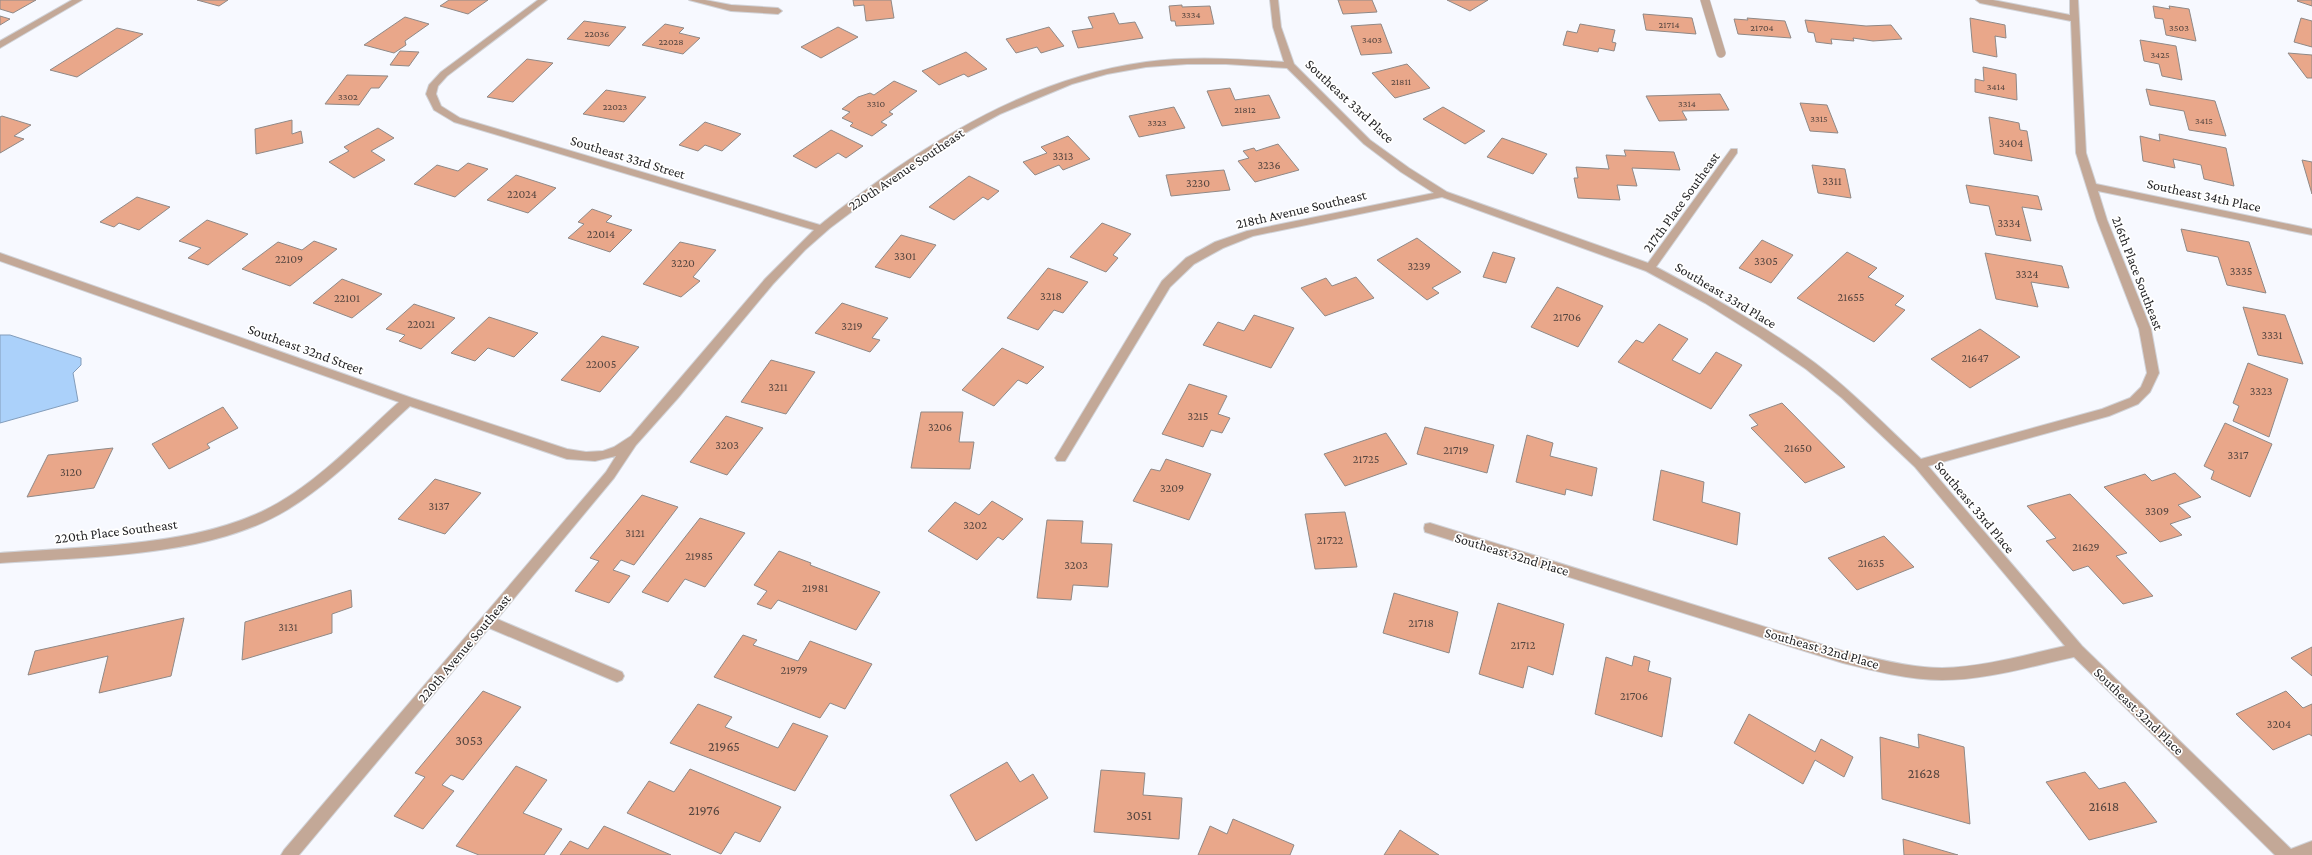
<svg xmlns="http://www.w3.org/2000/svg" width="2312" height="855" viewBox="0 0 2312 855" font-family="'Crimson Pro',serif">
  <rect width="100%" height="100%" fill="#f7f9ff"/>
  <path fill="#abd1fa" stroke="#839dbb" d="M0 335H10L81 358V365L73 373 78 401 0 423Z"/>
  <path fill="#e9a78a" stroke="#8f8987" d="M0 0H36L13 13 0 9Z
    M197 0H228L219 6Z
    M449 0H488L468 14 440 6Z
    M853 0H891L894 18 866 21 864 5 854 6Z
    M1338 0H1372L1377 12 1343 14Z
    M1447 0H1488L1470 11Z
    M2298 0H2312V6L2297 1Z
    M1182 5V7L1210 6 1214 24 1176 26 1175 21H1171L1169 6Z
    M2153 6 2170 9 2169 6 2189 9 2196 41 2166 35 2163 19 2155 18Z
    M1114 13 1119 24 1135 22 1143 38 1078 48 1072 31 1093 28 1088 17Z
    M1643 14 1692 18 1696 34 1646 30Z
    M0 16 10 19 0 25Z
    M405 17 429 24 405 41 406 45 394 53 364 45Z
    M1747 18 1785 21 1791 38 1738 34 1734 19 1748 20Z
    M1970 18 2005 25 2006 38 1995 36 1997 57 1973 52Z
    M2301 18 2312 21V47L2294 42Z
    M1805 20 1866 26 1891 25 1902 39 1873 41 1853 38 1854 41 1831 39 1832 44 1816 42 1814 33 1808 32Z
    M584 21 626 27 609 46 567 39Z
    M665 24 684 28 679 33 700 38 683 54 642 45Z
    M1381 24 1392 53 1361 55 1351 26Z
    M1580 24 1615 30 1612 42 1616 43 1614 51 1599 48 1598 52 1563 45 1567 31 1577 33Z
    M838 27 858 37 821 58 801 47Z
    M1049 27 1064 46 1041 53 1037 47 1016 53 1006 39Z
    M117 28 143 34 77 77 50 70Z
    M2140 40 2176 46 2182 80 2162 76 2159 64 2144 61Z
    M400 51 419 52 409 66 390 65Z
    M966 52 987 69 968 77 964 74 939 85 922 71Z
    M2288 53 2312 55V78H2307Z
    M527 59 553 63 513 102 487 97Z
    M1407 64 1430 88 1395 98 1372 73Z
    M1983 67 2016 74 2017 100 1975 92V79L1984 81Z
    M347 75 388 76 379 88H371L359 105 325 104Z
    M894 81 917 91 889 112 893 114 881 122 887 125 872 136 850 126 853 123 842 118 850 112 842 109 858 97 870 93 874 95Z
    M1230 88 1235 100 1269 95 1280 118 1222 126 1207 91Z
    M2146 89 2215 101 2226 136 2189 130 2184 111 2150 105Z
    M606 90 646 97 624 122 583 114Z
    M1720 94 1729 110 1682 111 1687 120 1659 121 1646 96Z
    M1800 103 1827 105 1838 133 1810 131Z
    M1174 107 1185 128 1139 137 1129 116Z
    M1443 107 1485 131 1465 144 1423 119Z
    M2 116 31 125 14 136 24 139 0 153V117Z
    M1989 117 2019 123 2020 130 2027 131 2032 161 1994 154Z
    M292 120V134L301 131 303 143 256 154 255 129Z
    M705 122 741 134 722 151 705 145 698 151 679 145Z
    M378 128 394 138 371 151 385 160 354 178 329 162 349 151 344 147Z
    M831 130 863 146 846 158 838 153 816 168 793 156Z
    M2159 134 2226 148 2234 186 2204 179 2201 165 2173 159 2175 168 2143 161 2140 136 2160 141Z
    M1068 136 1090 159 1063 170 1059 165 1035 175 1023 162 1047 153 1041 147Z
    M1502 138 1547 154 1533 174 1487 157Z
    M1278 144 1299 170 1255 182 1238 161 1249 158 1243 151 1254 148 1256 151Z
    M1624 150 1674 152 1680 170 1632 168 1637 186 1617 185 1620 200 1578 198 1574 178H1578L1576 167 1609 169 1606 155 1626 156Z
    M2302 160 2312 162V194Z
    M468 163 488 169 455 197 414 184 437 165 458 171Z
    M1812 165 1845 169 1851 198 1818 193Z
    M1224 170 1230 190 1171 196 1166 175Z
    M516 175 556 188 528 213 487 200Z
    M969 176 999 191 988 200 983 197 954 220 929 207Z
    M1966 185 2038 196 2042 210 2022 207 2031 241 1996 235 1989 206 1970 203Z
    M137 197 170 207 139 230 119 223 114 227 100 222Z
    M592 209 612 216 606 222 632 230 610 252 568 238 584 224 578 222Z
    M207 220 248 234 208 265 188 258 201 248 179 241Z
    M1102 223 1131 234 1113 255 1118 258 1106 272 1070 257Z
    M2181 229 2249 242 2266 293 2227 285 2218 257 2187 251Z
    M901 235 936 245 910 278 875 267Z
    M1417 238 1461 272 1432 288 1439 293 1427 300 1377 260Z
    M1762 240 1793 255 1771 283 1739 268Z
    M314 241 337 249 290 286 242 269 278 242 302 250Z
    M680 242 716 250 693 277 700 281 681 297 643 284Z
    M1493 252 1515 258 1506 283 1483 277Z
    M1847 252 1877 268 1868 277 1904 296 1895 305 1905 310 1874 342 1797 298Z
    M1985 253 2062 266 2069 288 2031 282 2038 307 1996 299Z
    M1048 268 1088 282 1063 313 1054 310 1038 330 1007 318Z
    M1356 277 1374 298 1325 316 1301 288 1326 278 1332 286Z
    M342 279 382 294 352 318 313 303Z
    M1557 287 1603 306 1578 347 1531 327Z
    M842 303 888 318 872 338 880 340 870 352 815 333Z
    M414 304 455 318 421 349 399 341 405 335 386 329Z
    M2243 307 2285 315 2303 364 2258 355Z
    M1254 315 1294 328 1271 368 1203 345 1218 322 1244 331Z
    M489 317 538 333 514 357 488 348 475 361 451 353Z
    M1659 324 1688 339 1672 360 1700 374 1716 352 1742 365 1711 409 1618 362 1636 340 1643 343Z
    M1980 329 2020 357 1970 388 1931 359Z
    M602 336 639 347 600 392 561 380Z
    M1002 348 1044 367 1027 384 1018 380 994 406 962 390Z
    M771 360 815 372 786 414 741 402Z
    M2248 363 2288 379 2269 437 2233 421 2239 406 2233 403Z
    M1189 384 1227 396 1218 414 1230 418 1222 433 1211 430 1203 447 1162 434Z
    M1782 403 1845 467 1805 483 1751 428 1758 425 1749 415Z
    M223 407 238 428 207 444 210 448 169 469 152 444Z
    M921 412H963L959 442H974L970 469 911 468Z
    M726 416 763 428 727 475 690 462Z
    M2225 423 2272 444 2250 497 2211 479 2214 471 2204 466Z
    M1425 427 1494 445 1487 473 1417 454Z
    M1386 433 1407 464 1345 486 1324 454Z
    M1527 435 1553 443 1550 456 1597 468 1592 496 1566 489 1565 495 1516 482Z
    M113 448 94 488 27 497 48 455Z
    M1166 459 1211 474 1189 520 1133 501 1151 469 1160 471Z
    M1661 470 1704 482 1702 502 1740 513 1737 545 1653 520Z
    M2175 473 2201 497 2178 505 2191 517 2170 524 2182 535 2160 542 2104 487 2145 474 2152 481Z
    M435 479 481 493 445 534 398 519Z
    M2070 494 2127 553 2116 556 2153 596 2123 604 2088 566 2073 571 2046 541 2056 538 2027 506Z
    M642 495 678 507 634 565 621 560 613 570 630 576 609 603 575 591 599 561 590 558Z
    M992 501 1023 519 1003 540 998 537 977 560 928 531 955 502 979 515Z
    M1345 512 1357 567 1315 569 1305 514Z
    M700 518 745 533 705 587 685 579 668 602 642 592Z
    M1047 520 1083 521 1081 543 1112 544 1108 587 1073 585 1071 600 1037 598Z
    M1884 536 1914 567 1857 590 1828 558Z
    M779 551 811 563 810 565 880 592 856 630 778 600 771 609 757 604 767 591 754 585Z
    M351 590 352 607 332 614V633L242 660 245 622Z
    M1394 593 1458 612 1449 653 1383 633Z
    M1498 603 1564 624 1553 675 1528 666 1523 688 1479 674Z
    M184 618 171 676 99 693 108 656 28 675 35 651Z
    M743 635 757 640 753 645 798 661 810 641 872 664 845 709 830 703 820 718 714 677Z
    M2312 647V676L2291 658Z
    M1634 656 1650 661 1648 671 1671 678 1662 737 1595 714 1606 657 1632 666Z
    M483 691 521 707 463 780 451 775 442 785 454 791 423 829 394 816 425 777 415 773Z
    M2286 691 2303 708 2312 704V736L2309 734 2273 750 2236 714Z
    M698 704 732 717 725 727 778 748 793 723 828 736 795 791 670 743Z
    M1749 714 1815 752 1821 739 1853 757 1844 777 1815 760 1803 784 1734 743Z
    M1918 734 1964 747 1970 824 1882 799 1880 737 1919 748Z
    M1007 762 1020 782 1033 774 1048 798 976 841 950 795Z
    M516 766 547 780 523 813 562 829 544 855H479L456 846Z
    M690 769 781 807 760 842 735 832 721 854 627 813 649 781 674 792Z
    M1101 770 1145 773 1143 795 1182 798 1179 839 1094 832Z
    M2085 772 2099 789 2125 782 2157 822 2089 840 2046 782Z
    M1233 819 1294 845 1290 855H1198L1210 826 1227 834Z
    M604 826 671 855H560L570 841 588 849Z
    M1400 830 1439 855H1384Z
    M1903 839 1958 855H1904Z"/>
  <g fill="none" stroke-linecap="round" stroke-linejoin="round">
    <g stroke="#d1d3d8" stroke-width="10">
      <path id="lane" d="M1705 0 1721 53"/>
    </g>
    <g stroke="#d1d3d8" stroke-width="2">
      <path id="street" d="M72 0H82L0 48V41Z
        M538 0H547L447 76 438 86 436 94 441 106 460 118 820 225C844 205 870 187 895 169 972 117 1053 75 1146 62 1192 56 1238 59 1284 62L1273 27 1270 0H1278L1281 27 1294 64 1370 140 1409 168 1447 192 1648 263 1731 149H1737V153L1656 267C1711 296 1765 326 1815 363 1853 392 1886 426 1921 459L2102 409 2130 398 2141 387 2147 373 2139 329 2097 220 2076 153 2071 21 1980 3 1976 0H1993L2070 15V0H2078L2086 153 2096 184 2312 229V235L2098 191 2107 220 2151 329 2159 373 2150 392 2138 404 2109 416 1928 466 2082 646 2291 849 2312 841V855H2275L2074 657C2031 666 1987 680 1942 680 1909 680 1875 671 1843 663L1425 532 1424 528 1425 524 1430 523 1843 651C1875 658 1909 668 1942 668 1984 667 2025 655 2065 646L1915 467 1842 398 1806 369 1759 337 1705 303 1646 271 1442 197 1253 236 1223 248 1194 264 1170 287 1065 461H1057L1055 458 1057 455 1162 281 1186 258 1215 242 1247 231 1434 193 1401 172 1364 144 1287 68 1226 64H1187L1146 67 1107 74 1072 84 1000 114 965 133 898 177 830 228 805 250 773 284 678 398 636 445 614 478 497 619 622 672 624 676 622 680 617 682 612 680 489 628 299 855H281L284 850 606 472 616 456 595 461 567 459 410 406C370 442 333 482 287 510 210 557 89 557 0 563V553C86 546 203 547 278 503 323 477 360 437 399 402L0 261V253L412 398 567 449 586 452 603 451 614 447 631 436 765 279 814 230 454 122 434 110 426 94 429 85 441 72Z
        M689 0H705L731 5 778 8 782 11 778 14 731 11Z"/>
    </g>
    <use href="#lane" stroke="#c3a897" stroke-width="9"/>
    <use href="#street" fill="#c3a897" fill-rule="evenodd"/>
  </g>
  <g text-anchor="middle" stroke-width="3.5" stroke-linejoin="round" paint-order="stroke">
    <g font-size="10" fill="#564640">
      <text x="1191" y="18">3334</text>
      <text x="1669" y="28">21714</text>
      <text x="1762" y="31">21704</text>
      <text x="2179" y="31">3503</text>
      <text x="597" y="37">22036</text>
      <text x="1372" y="43">3403</text>
      <text x="671" y="45">22028</text>
      <text x="2160" y="58">3425</text>
      <text x="1401" y="85">21811</text>
      <text x="1996" y="90">3414</text>
      <text x="348" y="100">3302</text>
      <text x="876" y="107">3310</text>
      <text x="1687" y="107">3314</text>
      <text x="615" y="110">22023</text>
      <text x="1245" y="113">21812</text>
      <text x="1819" y="122">3315</text>
      <text x="2204" y="124">3415</text>
      <text x="1157" y="126">3323</text>
    </g>
    <g font-size="12" fill="#564640">
      <text x="2011" y="147">3404</text>
      <text x="1063" y="160">3313</text>
      <text x="1269" y="169">3236</text>
      <text x="1832" y="185">3311</text>
      <text x="1198" y="187">3230</text>
      <text x="522" y="198">22024</text>
      <text x="2009" y="227">3334</text>
      <text x="601" y="238">22014</text>
      <text x="905" y="260">3301</text>
      <text x="289" y="263">22109</text>
      <text x="1766" y="265">3305</text>
      <text x="683" y="267">3220</text>
      <text x="1419" y="270">3239</text>
      <text x="2241" y="275">3335</text>
      <text x="2027" y="278">3324</text>
      <text x="1051" y="300">3218</text>
      <text x="1851" y="301">21655</text>
      <text x="347" y="302">22101</text>
      <text x="1567" y="321">21706</text>
      <text x="421" y="328">22021</text>
      <text x="852" y="330">3219</text>
      <text x="2272" y="339">3331</text>
      <text x="1975" y="362">21647</text>
      <text x="601" y="368">22005</text>
      <text x="778" y="391">3211</text>
      <text x="2261" y="395">3323</text>
      <text x="1198" y="420">3215</text>
      <text x="940" y="431">3206</text>
      <text x="727" y="449">3203</text>
      <text x="1798" y="452">21650</text>
      <text x="1456" y="454">21719</text>
      <text x="2238" y="459">3317</text>
      <text x="1366" y="463">21725</text>
      <text x="71" y="476">3120</text>
      <text x="1172" y="492">3209</text>
      <text x="439" y="510">3137</text>
      <text x="2157" y="515">3309</text>
      <text x="975" y="529">3202</text>
      <text x="635" y="537">3121</text>
      <text x="1330" y="544">21722</text>
      <text x="2086" y="551">21629</text>
      <text x="699" y="560">21985</text>
      <text x="1871" y="567">21635</text>
      <text x="1076" y="569">3203</text>
      <text x="815" y="592">21981</text>
      <text x="1421" y="627">21718</text>
      <text x="288" y="631">3131</text>
      <text x="1523" y="649">21712</text>
      <text x="794" y="674">21979</text>
      <text x="1634" y="700">21706</text>
      <text x="2279" y="728">3204</text>
    </g>
    <g font-size="14" fill="#252527" stroke="#fff">
      <text transform="translate(1350 101) rotate(43)" y="5">Southeast 33rd Place</text>
      <text transform="translate(628 157) rotate(17)" y="5">Southeast 33rd Street</text>
      <text transform="translate(906 169) rotate(-34)" y="5">220th Avenue Southeast</text>
      <text transform="translate(2204 195) rotate(12)" y="5">Southeast 34th Place</text>
      <text transform="translate(1681 202) rotate(-54)" y="5">217th Place Southeast</text>
      <text transform="translate(1301 209) rotate(-13)" y="5">218th Avenue Southeast</text>
      <text transform="translate(2138 273) rotate(69)" y="5">216th Place Southeast</text>
      <text transform="translate(1726 295) rotate(31)" y="5">Southeast 33rd Place</text>
      <text transform="translate(306 349) rotate(20)" y="5">Southeast 32nd Street</text>
      <text transform="translate(1975 507) rotate(50)" y="5">Southeast 33rd Place</text>
      <text transform="translate(116 531) rotate(-7)" y="5">220th Place Southeast</text>
      <text transform="translate(1512 554) rotate(17)" y="5">Southeast 32nd Place</text>
      <text transform="translate(464 648) rotate(-50)" y="5">220th Avenue Southeast</text>
      <text transform="translate(1822 648) rotate(16)" y="5">Southeast 32nd Place</text>
      <text transform="translate(2139 711) rotate(44)" y="5">Southeast 32nd Place</text>
    </g>
    <g font-size="14" fill="#564640">
      <text x="469" y="745">3053</text>
      <text x="724" y="751">21965</text>
      <text x="1924" y="778">21628</text>
      <text x="2104" y="811">21618</text>
      <text x="704" y="815">21976</text>
      <text x="1139" y="820">3051</text>
    </g>
  </g>
</svg>
